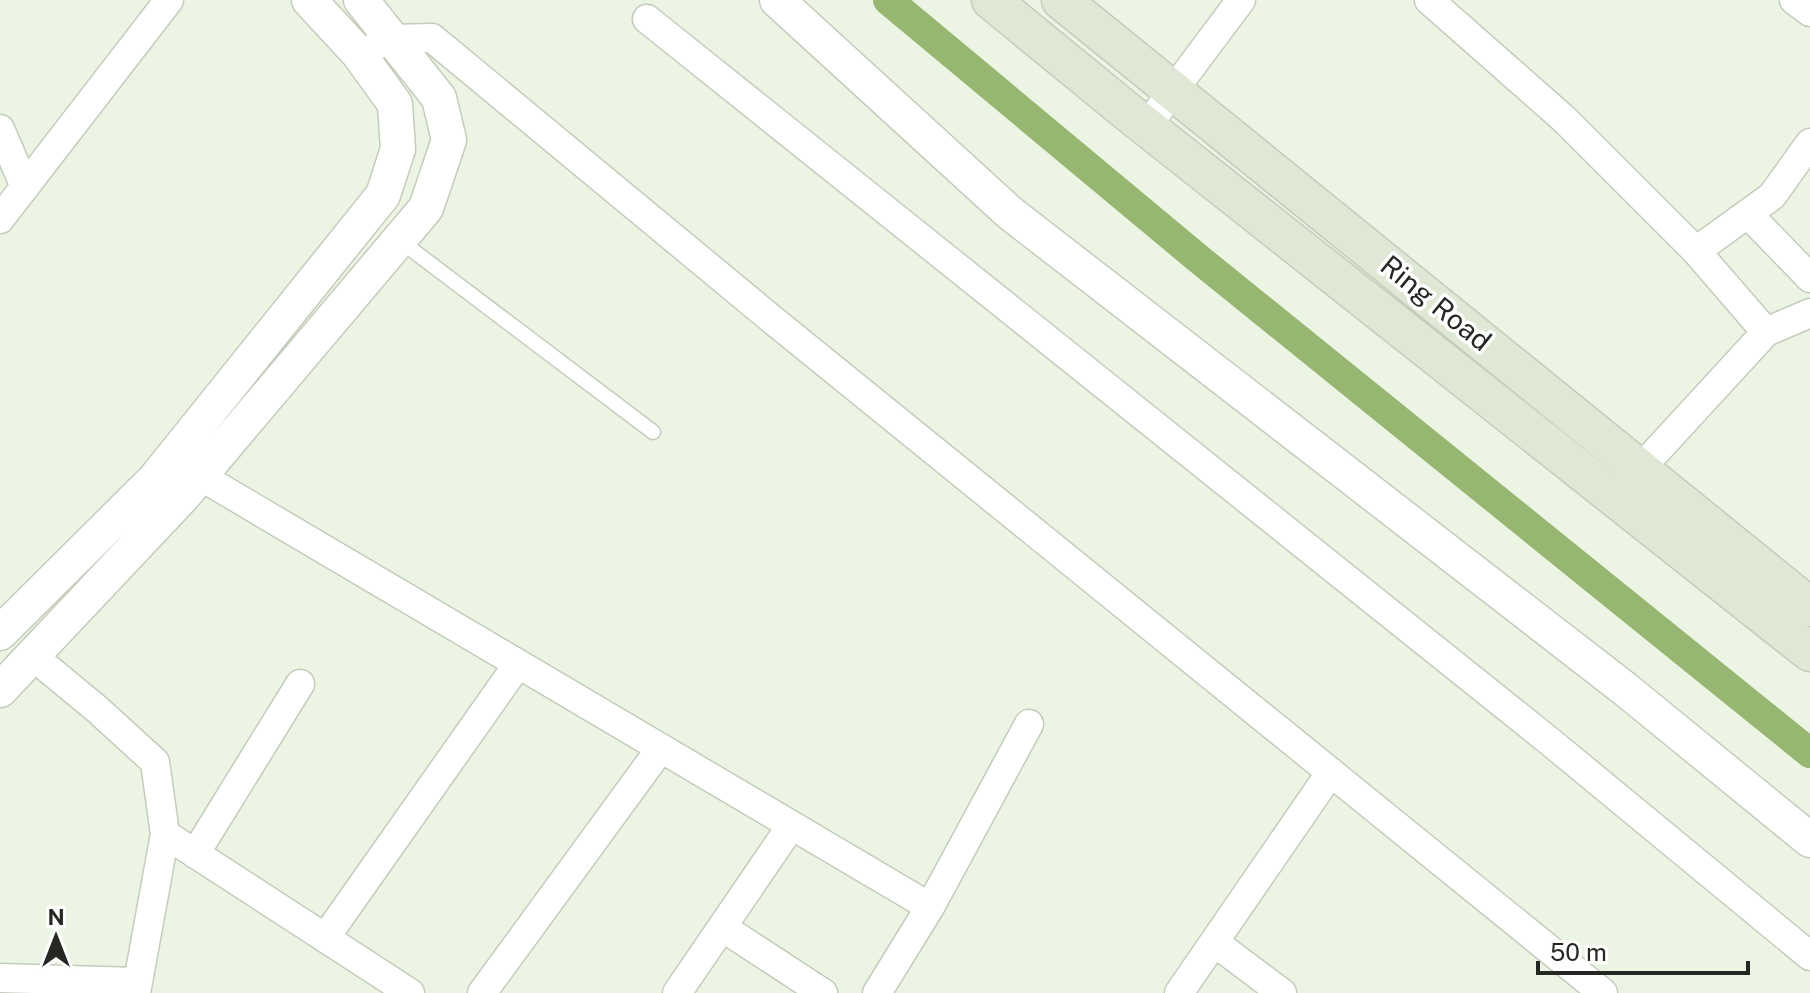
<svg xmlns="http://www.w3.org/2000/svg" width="1810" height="993" viewBox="0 0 1810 993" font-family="'Public Sans',sans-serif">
  <rect width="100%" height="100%" fill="#ecf5e4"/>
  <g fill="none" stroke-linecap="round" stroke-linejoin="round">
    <path stroke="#97b671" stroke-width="30" d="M888 0 1200 260 1810 753"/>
    <g stroke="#c4ccbb" stroke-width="17">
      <path id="service" d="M399 240 653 432"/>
    </g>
    <g stroke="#c4ccbb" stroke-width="31">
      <path id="minor" d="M1429 0 1564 119 1696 251 1766 332 1810 313
        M1794 0 1810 12
        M647 19 1548 740 1810 956
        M377 45 392 39 432 38 774 321 1603 993
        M1146 127 1241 0
        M0 129 25 187
        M1748 214 1810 278
        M0 219 169 0
        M1696 251 1772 196 1810 143
        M200 476 930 907
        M1629 481 1766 332
        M34 657 98 710 155 762 165 834 136 993
        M165 834 410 993
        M195 854 300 684
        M722 927 823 993
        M325 938 518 664
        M1214 942 1282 993
        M0 978 136 982
        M482 993 661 748
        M677 993 791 826
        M877 993 930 907 1029 724
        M1179 993 1331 772"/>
    </g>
    <g stroke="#c4ccbb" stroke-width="37">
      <path id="tertiary" d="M777 0 1010 213 1625 689 1810 840
        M0 633 155 479 383 195 398 149 395 104 358 53 309 0
        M0 690 183 496 426 208 449 140 439 98 361 0"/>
    </g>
    <g stroke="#c4ccbb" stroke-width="41">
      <path id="secondary" d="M991 0 1129 113 1810 652
        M1061 0 1810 607"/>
    </g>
    <use href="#service" stroke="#fff" stroke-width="14"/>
    <use href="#minor" stroke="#fff" stroke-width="28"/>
    <use href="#tertiary" stroke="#fff" stroke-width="34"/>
    <use href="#secondary" stroke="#dfe8d4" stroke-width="38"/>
  </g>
  <g text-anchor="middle" stroke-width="7" stroke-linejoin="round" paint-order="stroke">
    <g font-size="28" fill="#252822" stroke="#fefefe">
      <text transform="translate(1436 303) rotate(39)" y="10">Ring Road</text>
    </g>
  </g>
  <g transform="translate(56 937)" stroke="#fefefe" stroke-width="6" paint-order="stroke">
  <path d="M0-6L14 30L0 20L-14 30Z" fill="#252822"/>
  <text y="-12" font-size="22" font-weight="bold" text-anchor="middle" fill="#252822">N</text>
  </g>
  <path d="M1538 961v12h210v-12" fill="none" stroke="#252822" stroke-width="4"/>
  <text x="1550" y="961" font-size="24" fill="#252822" stroke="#fefefe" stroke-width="6" paint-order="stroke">50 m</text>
</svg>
